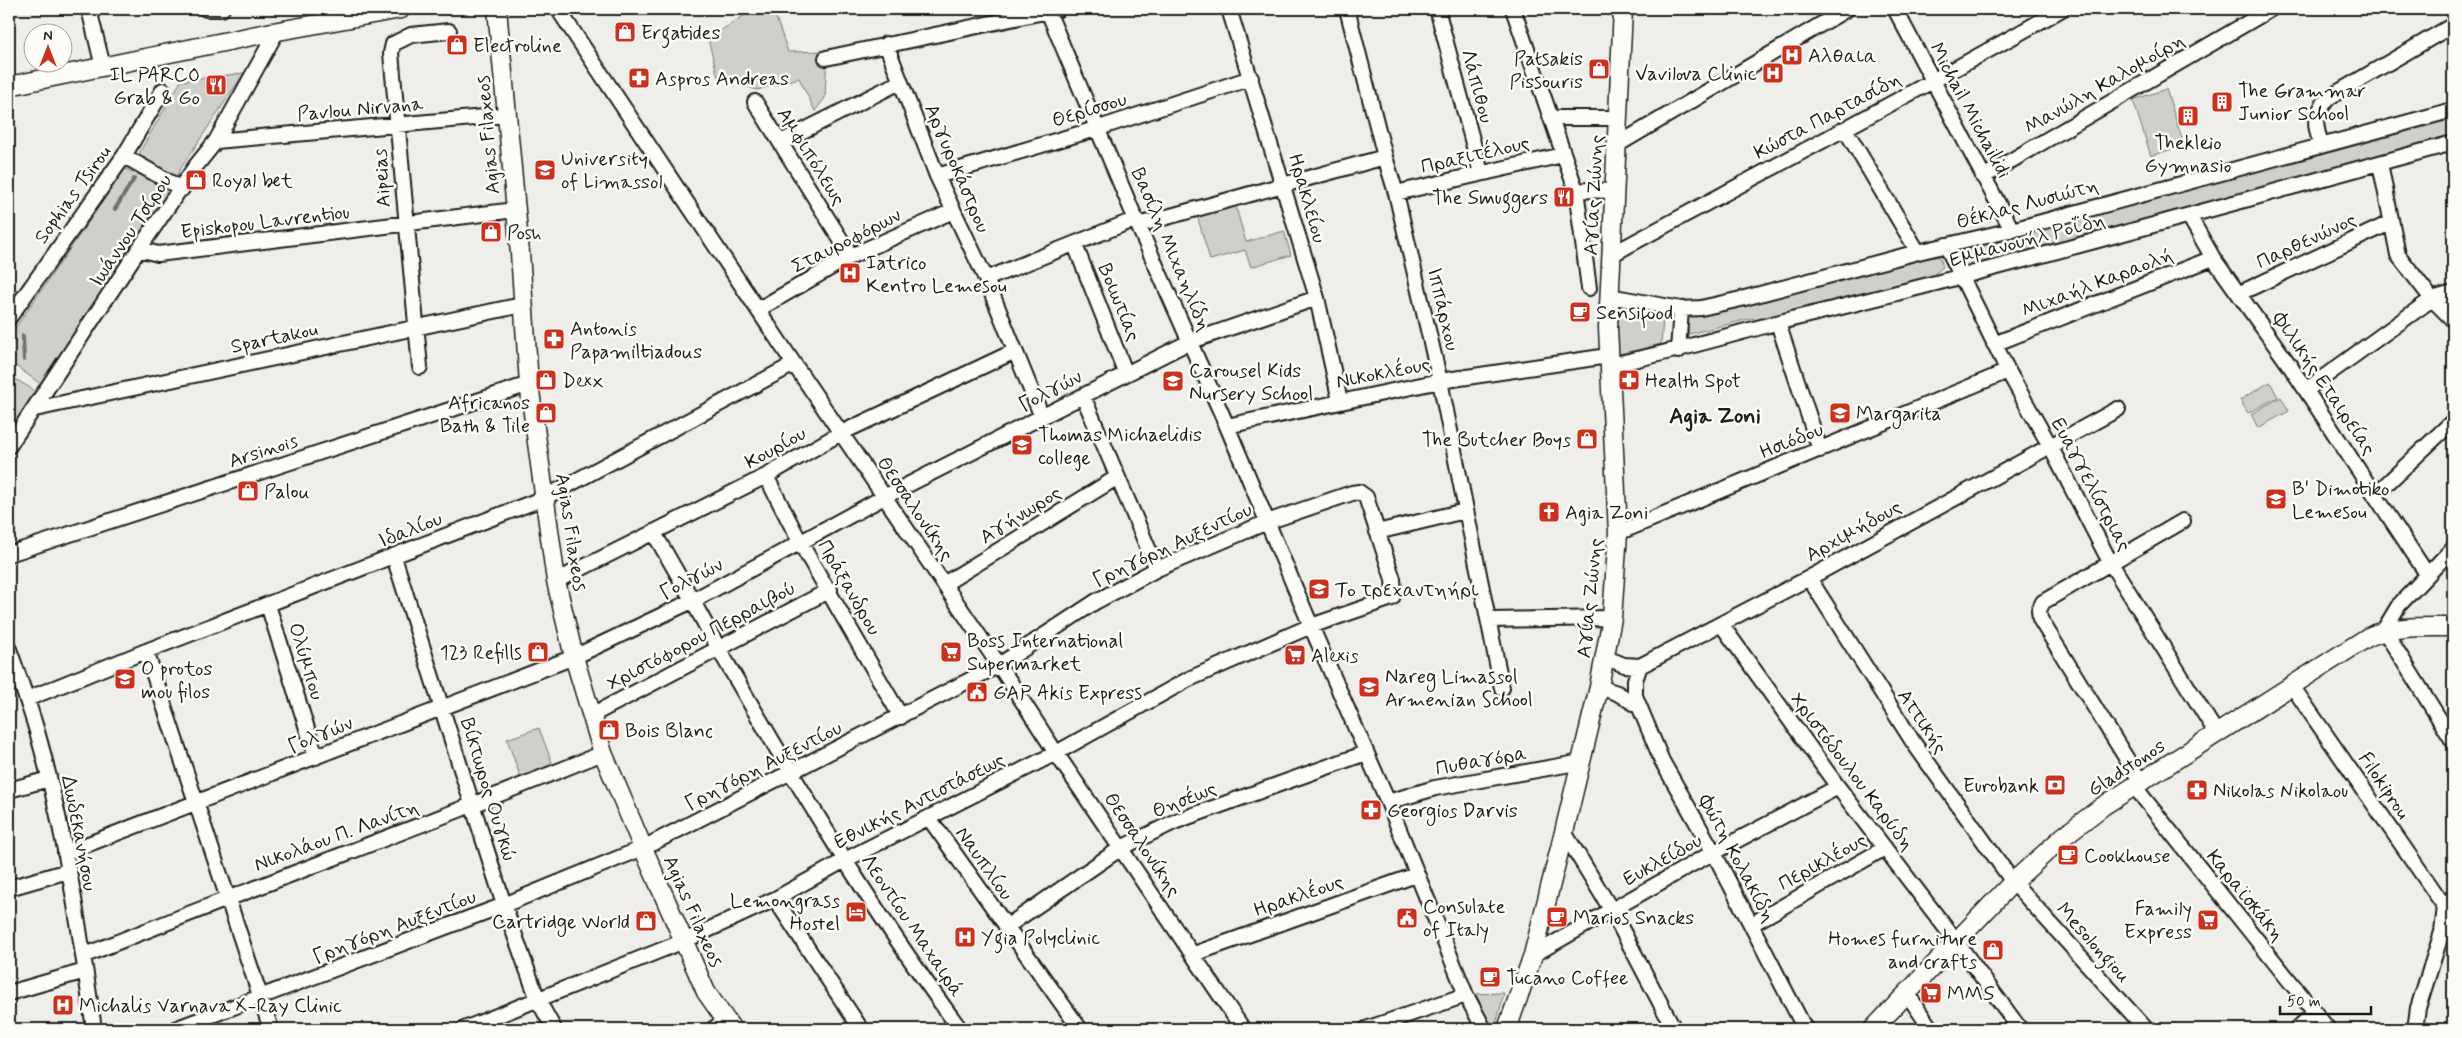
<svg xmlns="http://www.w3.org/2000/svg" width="2462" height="1038" viewBox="0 0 2462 1038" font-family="Mynerve,sans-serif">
  <rect width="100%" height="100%" fill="#f0eeea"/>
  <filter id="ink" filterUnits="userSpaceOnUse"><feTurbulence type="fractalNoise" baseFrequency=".02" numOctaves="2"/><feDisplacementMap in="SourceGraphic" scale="10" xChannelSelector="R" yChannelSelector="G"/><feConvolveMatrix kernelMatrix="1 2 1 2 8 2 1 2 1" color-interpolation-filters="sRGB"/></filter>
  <g filter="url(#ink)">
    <path fill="#d0cfcc" stroke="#767674" d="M754 9H773L788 52 827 51 825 98 815 111 799 78 757 90 718 77 708 39Z
      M244 73 173 180 139 158 140 151 181 81Z
      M2166 89 2184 145 2151 156 2133 100Z
      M2453 118V135L2442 139 1984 263 1970 262 1963 252 1966 248Z
      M125 169 146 177 172 192 42 385 9 361V337Z
      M1235 204 1246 242 1284 231 1291 255 1251 267 1245 250 1210 260 1197 215Z
      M1936 256 1940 258 1943 267 1931 277 1755 323 1753 318 1689 334 1686 319 1697 315Z
      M1615 307H1633L1661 315 1663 319 1661 344 1620 354 1617 352Z
      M10 376 39 393 9 436V378Z
      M2270 382 2278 397 2248 413 2240 400Z
      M2281 397 2289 411 2258 428 2251 414Z
      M539 728 554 768 521 779 507 739Z
      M1504 993 1497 1021 1493 1025 1489 1022 1476 994Z"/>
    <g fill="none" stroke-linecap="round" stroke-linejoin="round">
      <path stroke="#706f6d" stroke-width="4" d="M115 209 134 179
        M23 336 24 360"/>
      <g stroke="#1c1c1c" stroke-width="18">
        <path id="minor" d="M89 9 103 67
          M206 9H222
          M558 9 794 364 999 665 1056 753 1243 1029
          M1047 9 1138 225 1227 426 1311 626 1388 802 1466 995 1484 1029
          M1229 9 1317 298 1340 401
          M1347 9 1385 157 1396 193 1440 381 1502 688
          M1437 9 1481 173
          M1513 9 1576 190 1589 288
          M1895 9 2012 230
          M886 44 937 176 986 279 1042 417
          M826 58 1058 9
          M755 102 851 256
          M1552 118H1618
          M1845 129 1918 252
          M216 141 507 115
          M781 142 900 82
          M1617 145 1847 9
          M2321 146C2315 122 2312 119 2328 98L2453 25
          M124 156 182 189
          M2380 163 2398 255 2432 299 2453 320
          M937 176 1099 128 1251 78
          M1983 177 2271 9
          M1576 190 1614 191
          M1396 193 1563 155
          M2189 216 2213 258 2290 366 2427 574
          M1138 225 1385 157
          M1075 245 1126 374
          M1946 245 2008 371 2050 446 2110 562 2217 734
          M139 249 158 254 515 210
          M1611 255C1761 173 1913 94 2062 9
          M986 279 1136 219
          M2240 293 2390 223
          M1609 296 1681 309 1701 308 1741 299 1918 252 2012 230 2453 110
          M759 309 851 256 953 211
          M9 318 124 156 163 90
          M1778 323 1820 450
          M1994 344 2213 258
          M1678 351 1681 309
          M1609 365C1672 353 1734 333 1796 318 2016 265 2234 202 2453 143
          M420 367 391 53 393 44 411 35 449 31
          M2306 390 2432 299 2453 293
          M1083 396 1157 569
          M35 409 522 305
          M1227 426 1440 381 1608 356
          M9 446 139 249 195 167 216 141 277 31
          M766 476 801 544 901 717
          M2376 494 2453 421
          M653 532C677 571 698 611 720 651 794 780 871 909 960 1029
          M1377 532 1465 511
          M1618 533 2008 371
          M2453 548 2399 605 2384 630 2453 741
          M9 554 529 384
          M394 557 504 905 538 1000 554 1029
          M1809 578 1913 742 2013 882 2146 1029
          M556 581 766 476 841 433 1015 351
          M944 584 1116 478
          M268 605 316 757
          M1490 620 1612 618
          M1721 624 1838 787 1955 940 2020 1029
          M9 649C19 678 30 706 38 735 65 831 80 931 94 1029
          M146 651 271 1029
          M1604 657 1624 665 1640 666 1809 578 2118 409
          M1640 666 1635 680V696L1662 761 1714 853 1805 1029
          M2292 686 2445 907
          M1599 687 1617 693 1637 705
          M27 699 146 651 544 498 794 364
          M592 715 830 590
          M2141 782 2040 619 2039 610 2043 602 2183 521
          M2134 786 2328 1029
          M9 790 49 779
          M1388 802 1435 788 1582 762
          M929 818 1080 1029
          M1564 832 1612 911 1674 1029
          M65 853 574 657 694 600 884 497 1189 342 1317 298
          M9 888 68 871
          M775 899 861 1029
          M1752 924 1885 848
          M1006 927 1121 848 1174 822 1366 753
          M1194 954 1416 875
          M1533 955 1694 863 1838 787
          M83 956C255 886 431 823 603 753
          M9 993 85 971
          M1908 995 1931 1029
          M175 1029 504 905 643 848 999 665 1095 602 1157 569 1267 522 1352 493 1359 492 1366 497 1393 579 1394 593 1392 598 1311 626 1189 679 1056 753 845 860 775 899 684 941 464 1029
          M713 1029 726 1021
          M1366 1029 1466 995
          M2297 1029 2314 1013
          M2415 1029 2418 1008 2442 932 2445 907 2453 897"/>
      </g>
      <g stroke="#1c1c1c" stroke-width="21">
        <path id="major" d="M497 9 520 253 529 384 556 581 574 657 603 753 643 848 706 992 732 1029
          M9 86 267 33 401 9
          M1507 1029 1533 955 1564 832 1599 687 1612 618 1618 533 1608 328 1623 9
          M1873 1029 2013 882 2064 836 2103 806 2368 637C2395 625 2424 627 2453 627"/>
      </g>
      <use href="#minor" stroke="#fdfcf7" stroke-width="14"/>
      <use href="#major" stroke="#fdfcf7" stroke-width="18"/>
    </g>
  </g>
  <defs>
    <g id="shop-square" transform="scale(1.125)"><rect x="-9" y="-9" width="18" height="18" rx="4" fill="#c8321e" stroke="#fdfcf7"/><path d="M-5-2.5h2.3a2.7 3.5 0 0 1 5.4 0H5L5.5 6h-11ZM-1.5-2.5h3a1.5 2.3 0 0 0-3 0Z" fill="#fff"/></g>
    <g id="hospital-square" transform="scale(1.125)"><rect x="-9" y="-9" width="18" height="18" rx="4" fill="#c8321e" stroke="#fdfcf7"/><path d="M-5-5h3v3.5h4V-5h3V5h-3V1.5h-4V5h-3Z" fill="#fff"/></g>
    <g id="pharmacy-square" transform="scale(1.125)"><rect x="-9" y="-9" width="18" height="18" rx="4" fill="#c8321e" stroke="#fdfcf7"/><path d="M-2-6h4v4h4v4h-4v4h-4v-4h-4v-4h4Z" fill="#fff"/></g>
    <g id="restaurant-square" transform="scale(1.125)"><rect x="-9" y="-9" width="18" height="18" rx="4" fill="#c8321e" stroke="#fdfcf7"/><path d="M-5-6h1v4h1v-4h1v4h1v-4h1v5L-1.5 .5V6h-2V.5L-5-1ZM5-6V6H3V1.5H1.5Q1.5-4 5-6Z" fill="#fff"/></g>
    <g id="building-square" transform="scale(1.125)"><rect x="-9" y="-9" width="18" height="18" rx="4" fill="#c8321e" stroke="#fdfcf7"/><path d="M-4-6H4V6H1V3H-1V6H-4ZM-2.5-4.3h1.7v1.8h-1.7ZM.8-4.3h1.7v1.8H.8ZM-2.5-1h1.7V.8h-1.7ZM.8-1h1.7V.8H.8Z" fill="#fff"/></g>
    <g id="university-square" transform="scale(1.125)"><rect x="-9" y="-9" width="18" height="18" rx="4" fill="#c8321e" stroke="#fdfcf7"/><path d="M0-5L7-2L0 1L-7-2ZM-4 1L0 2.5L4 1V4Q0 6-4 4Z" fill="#fff"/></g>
    <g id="cafe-square" transform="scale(1.125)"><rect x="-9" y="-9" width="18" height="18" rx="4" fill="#c8321e" stroke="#fdfcf7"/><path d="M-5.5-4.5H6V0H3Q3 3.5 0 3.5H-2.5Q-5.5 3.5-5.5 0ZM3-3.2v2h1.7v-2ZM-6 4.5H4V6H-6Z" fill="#fff"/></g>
    <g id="school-square" transform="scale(1.125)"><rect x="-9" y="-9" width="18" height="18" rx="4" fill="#c8321e" stroke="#fdfcf7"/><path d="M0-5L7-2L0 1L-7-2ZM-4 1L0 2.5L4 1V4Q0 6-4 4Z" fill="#fff"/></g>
    <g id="church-square" transform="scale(1.125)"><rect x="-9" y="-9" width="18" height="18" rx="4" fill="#c8321e" stroke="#fdfcf7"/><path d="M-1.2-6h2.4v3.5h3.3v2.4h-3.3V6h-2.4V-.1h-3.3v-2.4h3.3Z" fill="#fff"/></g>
    <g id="supermarket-square" transform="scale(1.125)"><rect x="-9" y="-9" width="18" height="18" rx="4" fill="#c8321e" stroke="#fdfcf7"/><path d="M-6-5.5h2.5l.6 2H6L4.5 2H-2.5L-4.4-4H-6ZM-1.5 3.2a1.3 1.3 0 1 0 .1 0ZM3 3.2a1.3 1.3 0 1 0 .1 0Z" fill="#fff"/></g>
    <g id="civic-square" transform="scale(1.125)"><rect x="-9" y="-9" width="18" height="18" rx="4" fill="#c8321e" stroke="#fdfcf7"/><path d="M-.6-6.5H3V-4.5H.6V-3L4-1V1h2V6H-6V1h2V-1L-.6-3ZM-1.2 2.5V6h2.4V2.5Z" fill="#fff"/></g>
    <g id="bank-square" transform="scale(1.125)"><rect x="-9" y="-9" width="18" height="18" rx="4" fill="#c8321e" stroke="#fdfcf7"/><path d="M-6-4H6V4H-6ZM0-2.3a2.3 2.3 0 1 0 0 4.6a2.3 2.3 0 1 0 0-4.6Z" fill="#fff"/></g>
    <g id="hotel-square" transform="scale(1.125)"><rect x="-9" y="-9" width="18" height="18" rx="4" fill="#c8321e" stroke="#fdfcf7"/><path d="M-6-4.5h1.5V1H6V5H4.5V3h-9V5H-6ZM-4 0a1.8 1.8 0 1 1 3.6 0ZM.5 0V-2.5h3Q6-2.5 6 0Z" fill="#fff"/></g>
  </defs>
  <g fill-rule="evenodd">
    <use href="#shop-square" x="625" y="32"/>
    <use href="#shop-square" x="457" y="45"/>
    <use href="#hospital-square" x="1792" y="55"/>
    <use href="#shop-square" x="1599" y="69"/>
    <use href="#hospital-square" x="1773" y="73"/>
    <use href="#pharmacy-square" x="639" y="78"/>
    <use href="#restaurant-square" x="216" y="85"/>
    <use href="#building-square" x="2222" y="102"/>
    <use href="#building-square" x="2188" y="116"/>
    <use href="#university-square" x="545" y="170"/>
    <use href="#shop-square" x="196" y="180"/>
    <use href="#restaurant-square" x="1564" y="197"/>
    <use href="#shop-square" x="491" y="232"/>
    <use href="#hospital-square" x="850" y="273"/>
    <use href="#cafe-square" x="1580" y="312"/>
    <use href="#pharmacy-square" x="554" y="339"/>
    <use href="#shop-square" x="546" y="380"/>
    <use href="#pharmacy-square" x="1629" y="380"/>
    <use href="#school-square" x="1173" y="381"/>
    <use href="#shop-square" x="546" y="413"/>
    <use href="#school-square" x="1840" y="413"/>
    <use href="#shop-square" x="1587" y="439"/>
    <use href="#school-square" x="1022" y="445"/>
    <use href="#shop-square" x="248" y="491"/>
    <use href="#school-square" x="2276" y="499"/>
    <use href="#church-square" x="1549" y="512"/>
    <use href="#school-square" x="1319" y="589"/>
    <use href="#shop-square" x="538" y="652"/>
    <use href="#supermarket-square" x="951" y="652"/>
    <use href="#supermarket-square" x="1295" y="655"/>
    <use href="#school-square" x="125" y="679"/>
    <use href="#school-square" x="1369" y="687"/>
    <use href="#civic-square" x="977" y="692"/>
    <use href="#shop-square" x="609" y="730"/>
    <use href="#bank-square" x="2055" y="785"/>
    <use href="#pharmacy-square" x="2197" y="790"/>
    <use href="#pharmacy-square" x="1371" y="810"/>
    <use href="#cafe-square" x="2068" y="855"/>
    <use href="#hotel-square" x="856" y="912"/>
    <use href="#cafe-square" x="1557" y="917"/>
    <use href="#civic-square" x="1407" y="918"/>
    <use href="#supermarket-square" x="2208" y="920"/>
    <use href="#shop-square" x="646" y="921"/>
    <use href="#hospital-square" x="965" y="937"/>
    <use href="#shop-square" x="1993" y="950"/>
    <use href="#cafe-square" x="1490" y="977"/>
    <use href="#supermarket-square" x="1931" y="993"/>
    <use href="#hospital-square" x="63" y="1005"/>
  </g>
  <g text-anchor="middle" stroke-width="5" stroke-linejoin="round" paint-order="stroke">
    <g font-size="20" fill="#1c1c1c" stroke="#fdfcf7" text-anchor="start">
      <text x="641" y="39">Ergatides</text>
      <text x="473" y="52">Electroline</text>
      <text x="1808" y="62">Αλθαια</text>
      <text x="1583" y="65" text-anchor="end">Patsakis<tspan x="1583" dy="23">Pissouris</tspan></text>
      <text x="1757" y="80" text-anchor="end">Vavilova Clinic</text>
      <text x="200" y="81" text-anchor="end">IL PARCO<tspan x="200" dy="23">Grab &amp; Go</tspan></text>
      <text x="655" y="85">Aspros Andreas</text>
      <text x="2238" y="97">The Grammar<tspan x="2238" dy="23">Junior School</tspan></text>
      <text x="2188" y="149" text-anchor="middle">Thekleio<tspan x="2188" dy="23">Gymnasio</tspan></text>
      <text x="561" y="165">University<tspan x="561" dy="23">of Limassol</tspan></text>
      <text x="212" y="187">Royal bet</text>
      <text x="1548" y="204" text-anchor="end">The Smuggers</text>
      <text x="507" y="239">Posh</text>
      <text x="866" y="269">Iatrico<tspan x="866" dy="23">Kentro Lemesou</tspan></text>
      <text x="1596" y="319">Sensifood</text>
      <text x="570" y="335">Antonis<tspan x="570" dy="23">Papamiltiadous</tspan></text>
      <text x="1189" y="377">Carousel Kids<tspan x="1189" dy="23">Nursery School</tspan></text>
      <text x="562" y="387">Dexx</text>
      <text x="1645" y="387">Health Spot</text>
      <text x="530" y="409" text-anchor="end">Africanos<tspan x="530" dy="23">Bath &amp; Tile</tspan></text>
      <text x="1856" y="420">Margarita</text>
      <text x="1038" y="441">Thomas Michaelidis<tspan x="1038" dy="23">college</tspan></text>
      <text x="1571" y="446" text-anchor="end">The Butcher Boys</text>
      <text x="2292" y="495">B' Dimotiko<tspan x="2292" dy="23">Lemesou</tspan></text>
      <text x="264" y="498">Palou</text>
      <text x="1565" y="519">Agia Zoni</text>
      <text x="1335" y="596">Το τρεχαντηήρι</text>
      <text x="967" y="647">Boss International<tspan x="967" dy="23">Supermarket</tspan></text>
      <text x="522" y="659" text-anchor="end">123 Refills</text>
      <text x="1311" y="662">Alexis</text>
      <text x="141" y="675">O protos<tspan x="141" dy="23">mou filos</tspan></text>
      <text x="1385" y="683">Nareg Limassol<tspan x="1385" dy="23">Armenian School</tspan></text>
      <text x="993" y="699">GAP Akis Express</text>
      <text x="625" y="737">Bois Blanc</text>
      <text x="2039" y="792" text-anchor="end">Eurobank</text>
      <text x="2213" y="797">Nikolas Nikolaou</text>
      <text x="1387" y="817">Georgios Darvis</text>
      <text x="2084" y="862">Cookhouse</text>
      <text x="840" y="907" text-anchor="end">Lemongrass<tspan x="840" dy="23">Hostel</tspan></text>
      <text x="1423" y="913">Consulate<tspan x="1423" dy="23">of Italy</tspan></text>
      <text x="2192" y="915" text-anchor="end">Family<tspan x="2192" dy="23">Express</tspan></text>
      <text x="1573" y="924">Marios Snacks</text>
      <text x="630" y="928" text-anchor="end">Cartridge World</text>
      <text x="981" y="944">Ygia Polyclinic</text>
      <text x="1977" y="945" text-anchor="end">Homes furniture<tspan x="1977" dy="23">and crafts</tspan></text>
      <text x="1506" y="984">Tucano Coffee</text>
      <text x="1947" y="1000">MMS</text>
      <text x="79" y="1012">Michalis Varnava X-Ray Clinic</text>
    </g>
    <g font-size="20" fill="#1c1c1c" stroke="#fdfcf7">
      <text transform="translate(2104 83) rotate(-30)" y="7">Μανώλη Καλομοίρη</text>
      <text transform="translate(1478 86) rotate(75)" y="7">Λάπιθου</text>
      <text transform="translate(360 108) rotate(-5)" y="7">Pavlou Nirvana</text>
      <text transform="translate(1089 109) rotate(-17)" y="7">Θερίσσου</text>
      <text transform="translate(1971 110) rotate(62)" y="7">Michail Michailidi</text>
      <text transform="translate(1827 115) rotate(-28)" y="7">Κώστα Παρτασίδη</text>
      <text transform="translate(487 135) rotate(-95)" y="7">Agias Filaxeos</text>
      <text transform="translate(1475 154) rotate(-13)" y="7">Πραξιτέλους</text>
      <text transform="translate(812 156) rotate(58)" y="7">Αμφιπόλεως</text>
      <text transform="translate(958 168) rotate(67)" y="7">Αργυροκάστρου</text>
      <text transform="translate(381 178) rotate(-94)" y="7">Aipeias</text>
      <text transform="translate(72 194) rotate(-54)" y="7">Sophias Tsirou</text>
      <text transform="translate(1593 195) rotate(-87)" y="7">Αγίας Ζώνης</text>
      <text transform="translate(1308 198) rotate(74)" y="7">Ηρακλείου</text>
      <text transform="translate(2027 203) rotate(-15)" y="7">Θέκλας Λυσιώτη</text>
      <text transform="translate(265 221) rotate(-7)" y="7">Episkopou Lavrentiou</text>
      <text transform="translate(130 230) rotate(-56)" y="7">Ιωάννου Τσίρου</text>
      <text transform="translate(2027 239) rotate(-15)" y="7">Εμμανουήλ Ροΐδη</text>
      <text transform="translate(846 240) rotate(-27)" y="7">Σταυροφόρων</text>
      <text transform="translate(2306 240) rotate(-25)" y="7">Παρθενώνος</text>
      <text transform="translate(1172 249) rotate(67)" y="7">Βασίλη Μιχαηλίδη</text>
      <text transform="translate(2097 282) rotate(-21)" y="7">Μιχαήλ Καραολή</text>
      <text transform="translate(1120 302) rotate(68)" y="7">Βοιωτίας</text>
      <text transform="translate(1444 309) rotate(77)" y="7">Ιππάρχου</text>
      <text transform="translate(274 337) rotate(-12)" y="7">Spartakou</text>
      <text transform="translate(1383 372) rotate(-11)" y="7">Νικοκλέους</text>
      <text transform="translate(2325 383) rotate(56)" y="7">Φιλικής Εταιρείας</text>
      <text transform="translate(1050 390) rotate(-27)" y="7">Γολγών</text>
      <text transform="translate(1791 440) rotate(-22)" y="7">Ησιόδου</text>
      <text transform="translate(775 447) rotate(-29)" y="7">Κουρίου</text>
      <text transform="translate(263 450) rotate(-18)" y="7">Arsinois</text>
      <text transform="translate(2092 484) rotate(62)" y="7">Ευαγγελίστριας</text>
      <text transform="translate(916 508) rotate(56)" y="7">Θεσσαλονίκης</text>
      <text transform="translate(1020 514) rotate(-32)" y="7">Αγήνωρος</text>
      <text transform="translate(410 529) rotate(-21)" y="7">Ιδαλίου</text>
      <text transform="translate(1853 530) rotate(-29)" y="7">Αρχιμήδους</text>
      <text transform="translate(572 532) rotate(81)" y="7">Agias Filaxeos</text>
      <text transform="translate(1172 544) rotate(-25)" y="7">Γρηγόρη Αυξεντίου</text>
      <text transform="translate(691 578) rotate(-27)" y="7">Γολγών</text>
      <text transform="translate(850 587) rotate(60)" y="7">Πράξανδρου</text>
      <text transform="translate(1589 598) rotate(-84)" y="7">Αγίας Ζώνης</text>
      <text transform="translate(701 635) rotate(-28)" y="7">Χριστόφορου Περραιβού</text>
      <text transform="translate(307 661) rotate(73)" y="7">Ολύμπου</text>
      <text transform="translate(1923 721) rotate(56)" y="7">Αττικής</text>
      <text transform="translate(320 734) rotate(-22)" y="7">Γολγών</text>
      <text transform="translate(1481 760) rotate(-10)" y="7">Πυθαγόρα</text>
      <text transform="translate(763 765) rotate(-27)" y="7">Γρηγόρη Αυξεντίου</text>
      <text transform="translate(2126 767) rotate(-33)" y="7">Gladstonos</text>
      <text transform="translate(1853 771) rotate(53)" y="7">Χριστόδουλου Καρύδη</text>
      <text transform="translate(2385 785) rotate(56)" y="7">Filokiprou</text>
      <text transform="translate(489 789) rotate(73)" y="7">Βίκτωρος Ουγκώ</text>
      <text transform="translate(1184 799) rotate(-22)" y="7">Θησέως</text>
      <text transform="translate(919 800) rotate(-27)" y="7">Εθνικής Αντιστάσεως</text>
      <text transform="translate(80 833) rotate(79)" y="7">Δωδεκανήσου</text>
      <text transform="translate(336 835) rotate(-20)" y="7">Νικολάου Π. Λανίτη</text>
      <text transform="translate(1143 844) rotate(56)" y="7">Θεσσαλονίκης</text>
      <text transform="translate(1738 858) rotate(62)" y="7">Φώτη Κολακίδη</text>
      <text transform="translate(1662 859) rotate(-29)" y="7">Ευκλείδου</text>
      <text transform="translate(1822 861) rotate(-29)" y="7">Περικλέους</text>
      <text transform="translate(985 863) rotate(55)" y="7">Ναυπλίου</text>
      <text transform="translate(1298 895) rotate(-19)" y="7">Ηρακλέους</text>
      <text transform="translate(2246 895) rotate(51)" y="7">Καραϊσκάκη</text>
      <text transform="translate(694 911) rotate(66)" y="7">Agias Filaxeos</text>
      <text transform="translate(913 925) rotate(56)" y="7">Λεοντίου Μαχαιρά</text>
      <text transform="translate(394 926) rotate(-21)" y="7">Γρηγόρη Αυξεντίου</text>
      <text transform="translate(2094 942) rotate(48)" y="7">Mesolongiou</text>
    </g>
    <g font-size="22" font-weight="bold" fill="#1c1c1c" stroke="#fdfcf7">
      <text x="1715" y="423">Agia Zoni</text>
    </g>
  </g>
  <rect width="2462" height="1038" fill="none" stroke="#fdfcf7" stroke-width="30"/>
  <rect x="15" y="15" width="2432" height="1008" fill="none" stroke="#1c1c1c" stroke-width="2" filter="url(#ink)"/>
  <g transform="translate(48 48)"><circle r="24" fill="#fdfcf7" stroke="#a3a29f"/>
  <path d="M0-4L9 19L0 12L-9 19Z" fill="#c8321e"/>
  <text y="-8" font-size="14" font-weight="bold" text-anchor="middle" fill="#1c1c1c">N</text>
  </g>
  <path d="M2280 1006v8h91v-8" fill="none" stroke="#1c1c1c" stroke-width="2.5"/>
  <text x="2287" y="1006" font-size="15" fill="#1c1c1c" stroke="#fdfcf7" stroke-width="4" paint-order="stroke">50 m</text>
</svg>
